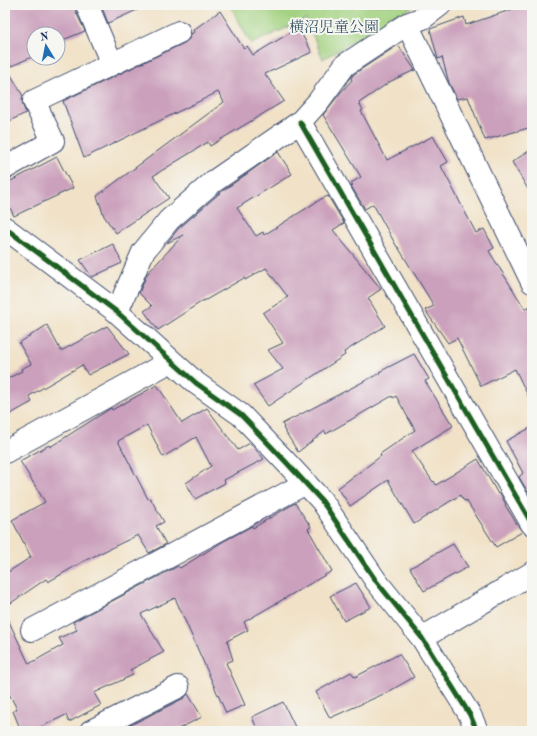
<svg xmlns="http://www.w3.org/2000/svg" width="537" height="736" viewBox="0 0 537 736" font-family="'Old Standard TT','Noto Serif JP',serif">
  <rect width="100%" height="100%" fill="#f6f6f2"/>
  <filter id="ink" filterUnits="userSpaceOnUse"><feTurbulence type="fractalNoise" baseFrequency=".025" numOctaves="2"/><feDisplacementMap in="SourceGraphic" scale="8" xChannelSelector="R" yChannelSelector="G"/><feConvolveMatrix kernelMatrix="1 2 1 2 8 2 1 2 1" color-interpolation-filters="sRGB"/></filter>
  <filter id="wash" filterUnits="userSpaceOnUse"><feTurbulence type="fractalNoise" baseFrequency=".012" numOctaves="4" result="noise"/><feDisplacementMap in="SourceGraphic" scale="16" xChannelSelector="R" yChannelSelector="G"/><feGaussianBlur stdDeviation="0.9" result="paint"/><feColorMatrix in="noise" values="0 0 0 0 0 0 0 0 0 0 0 0 0 0 0 0 0 1.4 0 .05"/><feComposite in="paint" operator="in"/></filter>
  <g filter="url(#wash)">
    <rect width="100%" height="100%" fill="#f1e2c7"/>
    <path fill="#a3d280" stroke="#5f806f" d="M230 5H413L414 6 323 59 306 19 251 44Z"/>
    <g id="blocks">
      <path fill="#cba0bc" d="M5 5H75V10L85 31 58 42V34H34V56L7 68 23 96 22 100 23 106 26 113 5 123Z
        M101 5H148L108 23Z
        M525 5H529L532 14V127L485 140 468 97 457 99 449 83 442 57 438 59 430 29 464 17 466 25Z
        M220 11 244 49 247 46 253 55 298 28 312 52 265 74 284 101 210 146 208 142 153 176 169 198 116 233 104 216 97 196 224 102 218 92 84 158 63 101 184 43 189 39 191 34 194 32 193 30Z
        M398 45 415 70 391 81 359 103 363 110 361 111 387 160 433 136 448 162 441 166 476 233 484 229 494 248 489 251 525 309 532 305V404L515 369 481 386 457 338 448 343 425 310 434 306 398 247H397L373 204 365 209 351 186 353 185 351 183 361 177 323 115 341 92 352 80 351 78 354 74Z
        M532 149V196L512 162Z
        M278 152 292 174 237 208 256 236 263 232 264 235 321 199 328 196 344 223 333 230 381 289 368 298 385 326 344 352 345 355 268 406 253 385 283 369 268 350 283 343 263 313 288 297 266 268 245 280 244 278 204 301V300L158 330 144 311 152 306 139 293 147 274 183 235 167 243 178 229 221 192Z
        M57 157 73 188 14 216 5 198V184Z
        M113 244 122 263 92 277 80 260Z
        M47 325 61 351 107 326 129 354 88 375 82 365 29 396 32 402 5 417V380L22 371 21 369 31 364 19 343Z
        M414 354 429 379 425 381 453 426 412 451 433 482 434 481 436 485 478 459 498 494 500 493 506 505H505L522 532 496 547 466 500 464 501 460 495 414 524 388 480 350 506 338 488 381 456 380 454 415 430 396 396 393 398 392 396 326 434 325 431 298 452 283 428 284 427 282 424 380 373 379 372Z
        M157 385 182 423 207 408 238 450 250 443 264 459 224 480 225 483 195 499 186 483 211 466 196 437 163 457 147 425 118 441 148 499 150 498 164 522 156 526 166 544 149 553 138 535 84 561 48 582 46 579 5 607V574L31 557 12 520 45 502 20 461 49 445 50 447 108 410 111 408 112 410Z
        M532 427V490V489L528 492 519 477 523 473 506 441Z
        M295 503 311 527 308 529 332 571 244 622 248 630 227 641 233 660 226 663 245 705 226 713 175 598 141 614 164 652 130 670 133 675 94 693 101 705 69 722 66 715 32 731H21L13 711 17 709 5 686V613L29 664 63 645 59 638 77 630 73 622 178 566 180 568 224 541 252 526 253 528Z
        M453 544 468 567 424 591 410 568Z
        M356 583 371 607 344 621 330 596Z
        M399 654 414 677 388 692 330 718 316 692 351 672 355 677Z
        M188 694 202 717 174 731H119L184 698Z
        M283 702 297 731H258L252 717Z"/>
    </g>
  </g>
  <g filter="url(#ink)">
    <use href="#blocks" fill-opacity="0" stroke="#3b4a6e" stroke-width="1"/>
    <g fill="none" stroke-linecap="round" stroke-linejoin="round">
      <g stroke="#3b4a6e" stroke-width="24">
        <path id="street" d="M407 24 532 282
          M112 64 179 32
          M300 122 532 524
          M5 168 53 141 34 101 112 64 87 5
          M5 228 117 312 196 383 241 415 285 461 322 501 376 581 422 638 470 715 477 731
          M117 312 143 252 169 220 213 182 300 122 318 102 345 65 407 24 423 18 440 5
          M5 452 171 361
          M32 630 306 483
          M422 638 532 573
          M91 731 178 687"/>
      </g>
      <use href="#street" stroke="#fff" stroke-width="22"/>
      <g stroke="#f6f6f2" stroke-width="8">
        <path id="cycleway" d="M300 122 532 524
          M5 228 117 312 196 383 241 415 285 461 322 501 376 581 422 638 470 715 477 731"/>
      </g>
      <use href="#cycleway" stroke="#1b5e20" stroke-width="5"/>
    </g>
  </g>
  <g text-anchor="middle" stroke-width="4" stroke-linejoin="round" paint-order="stroke">
    <g font-size="15" fill="#3d5866" stroke="#f6f6f2">
      <text x="334" y="32">横沼児童公園</text>
    </g>
  </g>
  <rect width="537" height="736" fill="none" stroke="#f6f6f2" stroke-width="20"/>
  <g transform="translate(46 46) rotate(350)"><circle r="19" fill="#f6f6f2" stroke="#9ea6b7"/>
  <path d="M0-3L7 15L0 10L-7 15Z" fill="#1f6fb2"/>
  <text y="-6" font-size="11" font-weight="bold" text-anchor="middle" fill="#1b2f5e">N</text>
  </g>
</svg>
